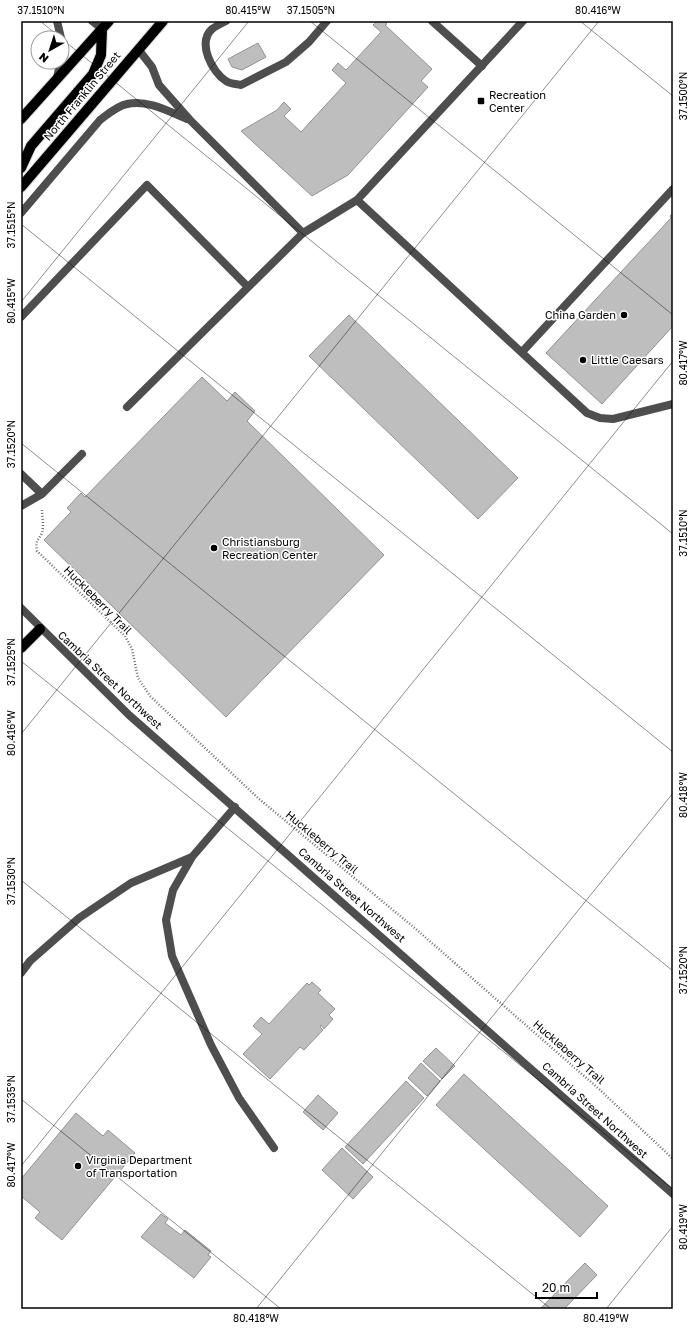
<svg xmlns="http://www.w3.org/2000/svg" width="694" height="1330" viewBox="0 0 694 1330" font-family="'Golos Text',sans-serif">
  <rect width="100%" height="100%" fill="#fff"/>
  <path fill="#bebebe" stroke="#929292" d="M377 21H384L387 24 385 25 432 69 421 81 428 87 348 175 312 196 241 131 277 110 284 102 291 109 284 116 301 132 346 83 332 70 338 63 346 70 381 32 373 25Z
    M258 43 266 57 242 70 232 67 228 59Z
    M673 213V326L602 404 546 353 671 218 670 216Z
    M349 315 518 478 478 519 309 356Z
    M202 377 227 401 235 392 255 411 247 421 384 555 226 717 44 540 71 512 67 508 81 493 85 497Z
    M312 982 321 990 318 993 335 1009 329 1015 333 1019 324 1029 321 1025 320 1027 323 1030 304 1050 300 1047 270 1079 243 1054 262 1034 253 1026 261 1017 269 1024 307 983 309 985Z
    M436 1048 455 1066 442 1079 423 1061Z
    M421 1063 440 1081 427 1096 408 1078Z
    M464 1074 608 1206 580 1237 436 1105Z
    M406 1081 424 1098 363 1164 345 1147Z
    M318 1095 338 1113 323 1130 303 1112Z
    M76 1113 103 1136 108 1130 135 1153 62 1240 35 1218 40 1212 21 1196V1179Z
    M342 1148 373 1177 353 1199 322 1170Z
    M161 1214 168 1219 165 1223 181 1235 185 1230 211 1251 208 1255 211 1257 194 1278 141 1237Z
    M585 1263 597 1275 564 1309H540Z"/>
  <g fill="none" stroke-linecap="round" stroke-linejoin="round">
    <g stroke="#dbdbdb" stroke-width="12">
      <path id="primary" d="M21 119 109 21
        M21 168 31 146 93 74 101 55 102 29
        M21 187 163 21
        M21 648 40 629"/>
    </g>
    <path stroke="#707070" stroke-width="2.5" stroke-dasharray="1 2" stroke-linecap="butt" d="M42 510C42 516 44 527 42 533 38 542 35 539 37 551L125 636 132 649 138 678 150 696 258 798 417 930 599 1089 673 1159"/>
    <path stroke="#4e4e4e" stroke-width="8" d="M57 21 61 38
      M92 21 102 29
      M226 21C222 23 216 26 212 29 197 43 212 72 226 81 230 84 237 84 241 85L286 62 309 42 327 21
      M432 21 482 66
      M57 79 60 62
      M357 200 587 413 600 418 613 419 673 404
      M21 317 147 185 247 286
      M522 352 673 189
      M127 407 303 233
      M21 474 42 494
      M21 506 42 494 82 454
      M192 857 173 890 166 920 172 956 211 1045 239 1098 274 1148
      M21 973 30 961 79 918 131 883 192 857 235 807"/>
    <path stroke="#4e4e4e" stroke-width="8" d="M138 49 152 67 159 85 190 120 303 233 357 200 523 21
      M21 213 100 120C108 114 117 106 127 104 147 99 170 112 187 119"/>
    <path stroke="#4e4e4e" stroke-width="8" d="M21 608 129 715 673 1194"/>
    <use href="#primary" stroke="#000" stroke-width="10"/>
  </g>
  <path fill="none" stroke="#000" stroke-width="1" stroke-opacity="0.45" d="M40 21 61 38M310 21 673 315M580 21 673 96M62 39 673 534M21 224 673 752M21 302 249 21M21 443 673 971M21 661 673 1189M21 734 599 21M21 880 551 1309M21 1099 281 1309M21 1166 673 361M256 1309 673 793M606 1309 673 1226"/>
  <g fill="#000" stroke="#fff" stroke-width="1.5">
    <rect x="477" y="97" width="8" height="8" rx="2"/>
    <circle cx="624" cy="315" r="4"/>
    <circle cx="583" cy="360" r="4"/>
    <circle cx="214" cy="548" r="4"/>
    <circle cx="78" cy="1166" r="4"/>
  </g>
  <g text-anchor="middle" stroke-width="3" stroke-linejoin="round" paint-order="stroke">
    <g font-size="11" fill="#000" stroke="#fff" text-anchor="start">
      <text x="489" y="99">Recreation<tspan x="489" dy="13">Center</tspan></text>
      <text x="616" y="319" text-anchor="end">China Garden</text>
      <text x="591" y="364">Little Caesars</text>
      <text x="222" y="546">Christiansburg<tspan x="222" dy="13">Recreation Center</tspan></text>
      <text x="86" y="1164">Virginia Department<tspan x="86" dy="13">of Transportation</tspan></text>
    </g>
    <g font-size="11" fill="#000" stroke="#fff">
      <text transform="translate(82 96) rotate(-50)" y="4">North Franklin Street</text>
      <text transform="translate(98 600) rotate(45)" y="4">Huckleberry Trail</text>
      <text transform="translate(110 680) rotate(43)" y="4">Cambria Street Northwest</text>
      <text transform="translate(322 842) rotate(40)" y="4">Huckleberry Trail</text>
      <text transform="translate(352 895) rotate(41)" y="4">Cambria Street Northwest</text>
      <text transform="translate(569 1052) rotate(41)" y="4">Huckleberry Trail</text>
      <text transform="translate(595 1110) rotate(42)" y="4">Cambria Street Northwest</text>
    </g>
  </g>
  <rect width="694" height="1330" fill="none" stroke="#ffffff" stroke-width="44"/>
  <g transform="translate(50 50) rotate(219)"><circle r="19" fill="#ffffff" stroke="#999999"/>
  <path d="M0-3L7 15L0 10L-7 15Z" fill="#000000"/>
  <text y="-6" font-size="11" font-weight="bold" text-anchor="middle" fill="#000000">N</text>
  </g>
  <path d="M536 1292v6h61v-6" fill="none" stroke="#000000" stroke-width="2"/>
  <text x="542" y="1292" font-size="12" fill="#000000" stroke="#ffffff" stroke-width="3" paint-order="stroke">20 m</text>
  <rect x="22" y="22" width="650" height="1286" fill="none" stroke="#000" stroke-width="1.5"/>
  <g font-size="10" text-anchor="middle" fill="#000">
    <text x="41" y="14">37.1510°N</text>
    <text x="248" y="14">80.415°W</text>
    <text x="311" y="14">37.1505°N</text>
    <text x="598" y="14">80.416°W</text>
    <text transform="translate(683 96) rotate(-90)" y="4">37.1500°N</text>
    <text transform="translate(11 225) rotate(-90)" y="4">37.1515°N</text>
    <text transform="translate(11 301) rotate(-90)" y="4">80.415°W</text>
    <text transform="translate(683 363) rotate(-90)" y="4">80.417°W</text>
    <text transform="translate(11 444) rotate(-90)" y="4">37.1520°N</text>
    <text transform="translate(683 533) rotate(-90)" y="4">37.1510°N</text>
    <text transform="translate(11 662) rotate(-90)" y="4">37.1525°N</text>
    <text transform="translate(11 733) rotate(-90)" y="4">80.416°W</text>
    <text transform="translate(683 795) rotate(-90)" y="4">80.418°W</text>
    <text transform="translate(11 881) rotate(-90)" y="4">37.1530°N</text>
    <text transform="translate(683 970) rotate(-90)" y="4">37.1520°N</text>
    <text transform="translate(11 1099) rotate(-90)" y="4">37.1535°N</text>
    <text transform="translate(11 1165) rotate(-90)" y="4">80.417°W</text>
    <text transform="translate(683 1227) rotate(-90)" y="4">80.419°W</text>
    <text x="256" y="1322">80.418°W</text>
    <text x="606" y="1322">80.419°W</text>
  </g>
</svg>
